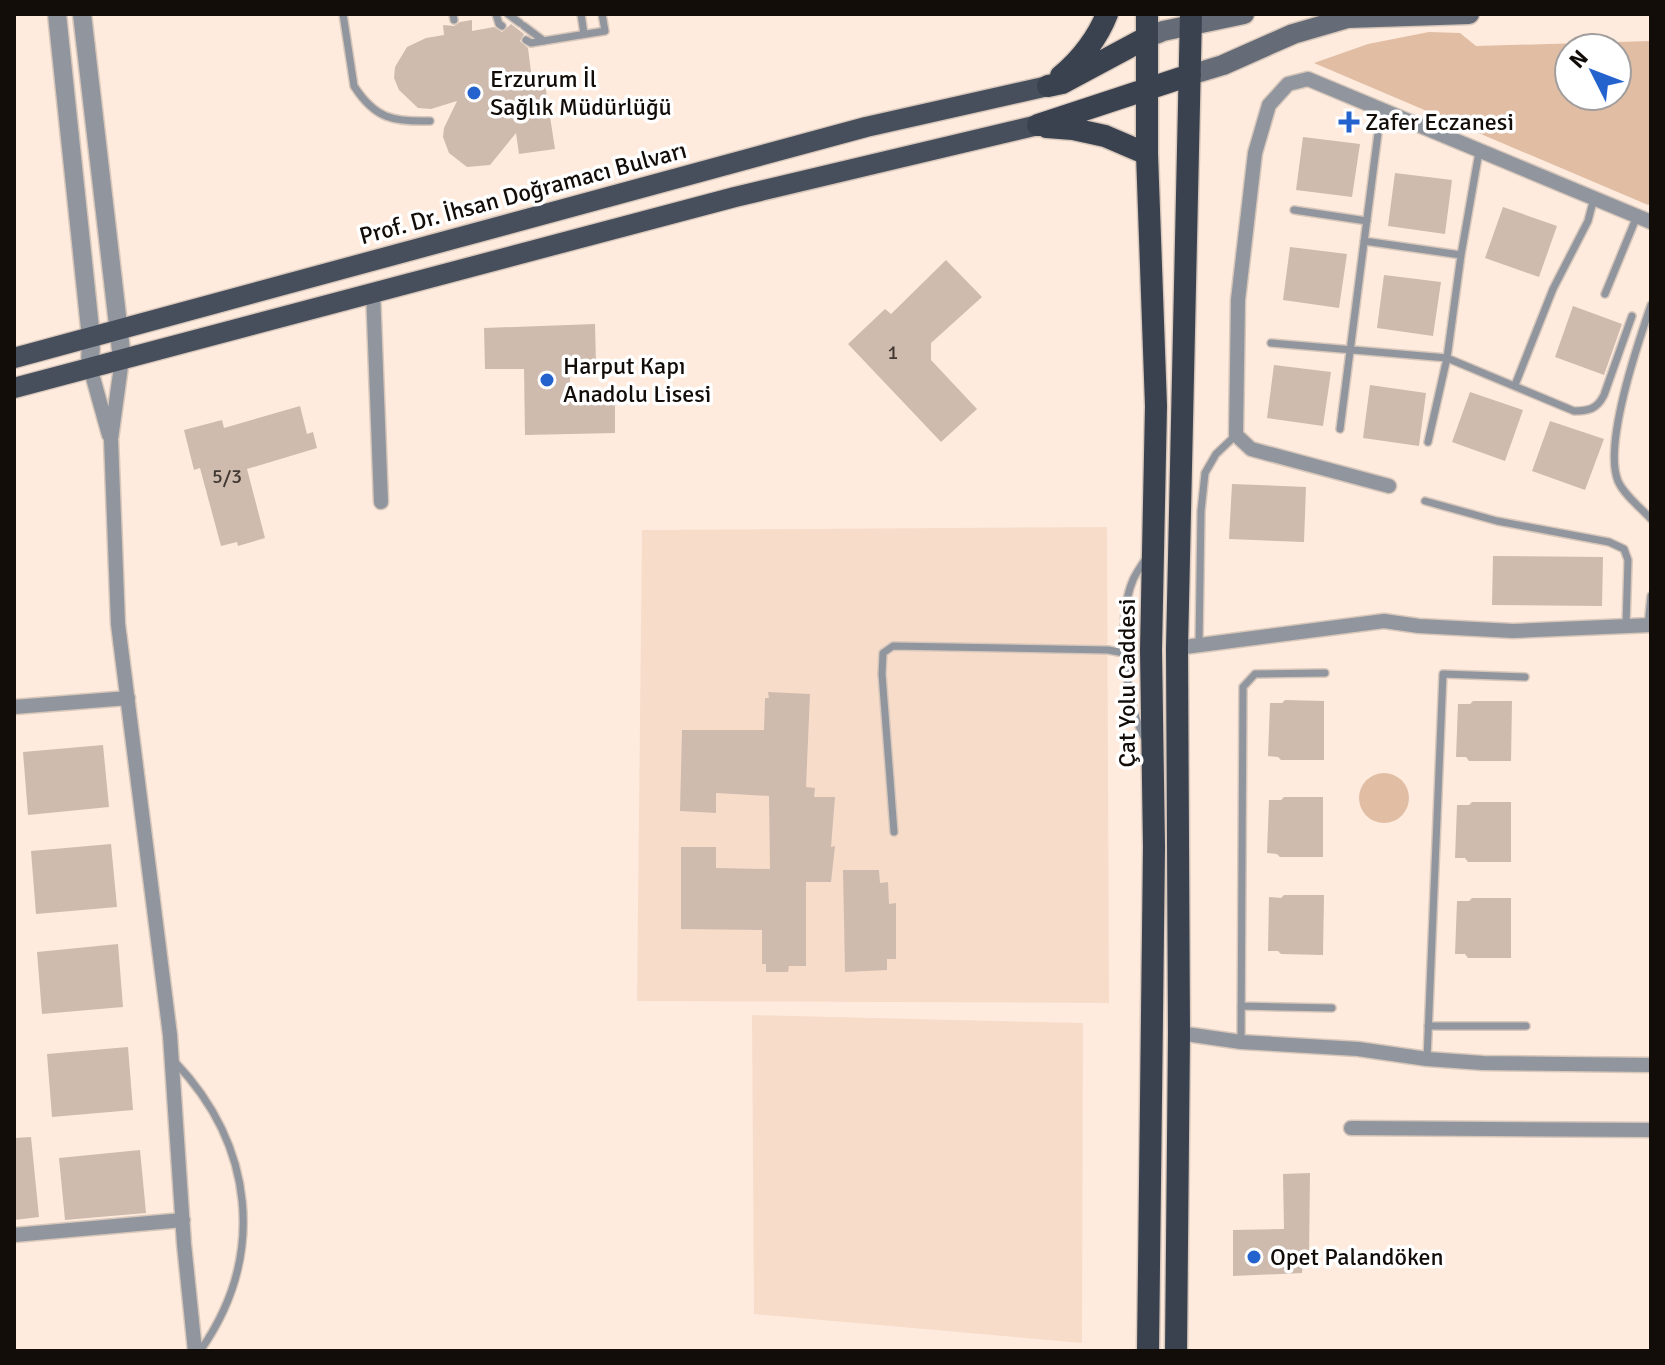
<svg xmlns="http://www.w3.org/2000/svg" width="1665" height="1365" viewBox="0 0 1665 1365" font-family="Signika,sans-serif">
  <rect width="100%" height="100%" fill="#feebdd"/>
  <path fill="#f7dcca" d="M1107 527 1109 1003 637 1001 642 530Z
    M752 1015 1083 1023 1082 1343 754 1314Z"/>
  <path fill="#e1bda4" fill-rule="evenodd" d="M1429 32 1460 33 1476 46 1651 41V203L1648 205 1314 63 1368 44ZM1569 48H1617V96H1569Z
    M1359 798a25 25 0 1 1 50 0a25 25 0 1 1-50 0Z"/>
  <path fill="#cebbae" d="M472 20V31L494 27 502 32 511 24 524 34 520 41 528 48 532 80 544 78 555 149 519 154 516 133 490 165 467 167 449 153 443 137 444 128 457 101 431 109 418 108 399 90 394 78 395 67 407 47 426 38 444 35 443 25 454 26 460 22Z
    M1303 137 1360 144 1352 197 1296 190Z
    M1395 173 1452 180 1445 234 1388 226Z
    M1503 207 1557 226 1539 277 1485 258Z
    M1290 247 1347 254 1339 308 1283 300Z
    M946 260 982 297 931 343V360L977 409 941 442 848 344 885 309 891 314Z
    M1384 275 1441 282 1433 336 1377 328Z
    M1573 306 1622 324 1604 375 1555 357Z
    M595 324 596 365 570 366V394L615 393V433L525 435 524 369H485L484 328Z
    M1274 365 1331 372 1323 426 1267 418Z
    M1370 385 1426 393 1419 446 1363 438Z
    M1470 392 1523 410 1505 461 1452 442Z
    M300 406 307 434 313 432 317 448 247 469 265 538 238 546 237 542 221 546 200 468 194 470 184 430 222 420 224 428Z
    M1550 421 1604 439 1585 490 1532 471Z
    M1232 484 1306 487 1304 542 1229 539Z
    M1493 556 1603 557 1602 606 1492 605Z
    M768 692 810 694 806 787 815 788 814 797H835L831 847 835 846 831 882H806V966H789L788 972H766V964H762V930L681 929V847H716V868L770 869 769 796 716 793V813L680 811 682 730H764L765 698H769Z
    M1285 700 1324 701V760H1281L1278 757 1268 756 1270 703H1282Z
    M1473 701H1512L1511 761H1469L1466 757H1456L1458 704H1470Z
    M103 745 109 807 28 815 23 752Z
    M1284 797H1323V857H1280L1277 854 1267 853 1269 800H1281Z
    M1472 802H1511V862H1468L1465 858H1455L1457 805H1469Z
    M111 844 117 907 36 914 31 851Z
    M843 870H879L880 883 888 882 889 904 896 903V959H887V970L845 972Z
    M1284 895H1324L1323 955 1281 954 1278 951H1268L1269 897 1281 898Z
    M1472 898H1511V958H1468L1465 954H1455L1457 901H1469Z
    M118 944 123 1007 42 1014 37 952Z
    M128 1047 133 1110 52 1117 47 1054Z
    M31 1137 39 1217 14 1220V1138Z
    M140 1150 146 1213 65 1220 59 1158Z
    M1310 1173 1309 1260 1303 1263 1302 1273 1233 1276V1230L1284 1229 1283 1174Z"/>
  <g fill="none" stroke-linecap="round" stroke-linejoin="round">
    <g stroke="#d8c7bb" stroke-width="10">
      <path id="service" d="M343 14 354 86C375 119 394 122 430 121
        M453 14 454 20
        M496 14 499 24 502 26
        M508 14 520 23
        M581 14 584 34
        M524 26 544 41
        M526 40 531 43 605 31 602 14
        M1479 152 1461 255 1447 358 1574 411C1589 411 1597 409 1604 395L1632 316
        M1294 210 1367 221
        M1364 241 1461 255
        M1605 294 1637 216
        M1651 305C1638 343 1603 445 1618 481 1624 495 1641 508 1651 519
        M1271 343 1447 358 1428 442
        M1515 385 1553 289 1588 221 1594 198
        M1340 429 1381 110
        M1425 501 1497 521 1609 542 1624 549 1628 560 1626 626
        M1146 558C1142 565 1136 573 1133 580 1116 619 1125 705 1146 741
        M1648 625 1651 596
        M1199 644 1201 511 1205 473 1216 454 1236 435
        M894 832 882 674 883 653 893 646 1108 650 1124 653
        M1241 1006 1332 1008
        M1428 1026H1526
        M1241 1042 1243 687 1255 674 1325 673
        M1427 1059 1443 674 1525 677
        M175 1062C254 1145 267 1256 200 1351"/>
    </g>
    <g stroke="#d8c7bb" stroke-width="17">
      <path id="minor" d="M373 291 381 502
        M122 359 111 439 118 624 170 1035 184 1244 195 1351
        M90 367 109 435
        M1389 486 1251 449 1236 435 1238 300 1255 153 1269 105 1288 84 1308 79 1651 222
        M1177 648 1384 621 1419 626 1513 631 1651 625
        M14 707 128 698
        M1179 1033 1241 1042 1358 1049 1427 1059 1483 1063 1651 1065
        M1351 1128 1651 1130
        M14 1235 183 1220"/>
    </g>
    <g stroke="#d8c7bb" stroke-width="21">
      <path id="tertiary" d="M57 14 91 338 90 367
        M82 14 122 359"/>
    </g>
    <g stroke="#d8c7bb" stroke-width="23">
      <path id="secondary" d="M1146 38 1163 31 1244 14
        M1190 75 1223 65 1293 34 1348 18 1469 14"/>
    </g>
    <g stroke="#d8c7bb" stroke-width="23">
      <path id="primary" d="M14 358 866 127 1048 86
        M14 388 735 197 1038 125"/>
    </g>
    <g stroke="#d8c7bb" stroke-width="25">
      <path id="trunk" d="M1147 14V154L1156 406 1151 650 1154 847 1148 1351
        M1061 76C1081 60 1098 37 1107 14
        M1048 86 1062 83 1146 38
        M1038 125 1190 75
        M1047 127 1073 129 1105 136 1147 154
        M1176 1351 1179 1033 1177 648 1191 14"/>
    </g>
    <use href="#service" stroke="#91969e" stroke-width="7"/>
    <use href="#minor" stroke="#91969e" stroke-width="14"/>
    <use href="#tertiary" stroke="#91969e" stroke-width="18"/>
    <use href="#secondary" stroke="#656c77" stroke-width="20"/>
    <use href="#primary" stroke="#474e5c" stroke-width="20"/>
    <use href="#trunk" stroke="#3a4250" stroke-width="22"/>
  </g>
  <g fill="#2462ce" stroke="#fff" stroke-width="3">
    <circle cx="474" cy="93" r="8"/>
    <path d="M1345 110h8v8h8v8h-8v8h-8v-8h-8v-8h8z"/>
    <circle cx="547" cy="380" r="8"/>
    <circle cx="1254" cy="1257" r="8"/>
  </g>
  <g text-anchor="middle" stroke-width="7" stroke-linejoin="round" paint-order="stroke">
    <g font-size="20" fill="#423832">
      <text x="893" y="359">1</text>
      <text x="227" y="483">5/3</text>
    </g>
    <g font-size="24" fill="#130d09" stroke="#fff" text-anchor="start">
      <text x="490" y="87">Erzurum İl<tspan x="490" dy="28">Sağlık Müdürlüğü</tspan></text>
      <text x="1365" y="130">Zafer Eczanesi</text>
      <text x="563" y="374">Harput Kapı<tspan x="563" dy="28">Anadolu Lisesi</tspan></text>
      <text x="1270" y="1265">Opet Palandöken</text>
    </g>
    <g font-size="24" fill="#130d09" stroke="#fff">
      <text transform="translate(523 193) rotate(-15)" y="8">Prof. Dr. İhsan Doğramacı Bulvarı</text>
      <text transform="translate(1127 683) rotate(-90)" y="8">Çat Yolu Caddesi</text>
    </g>
  </g>
  <rect width="1665" height="1365" fill="none" stroke="#130d09" stroke-width="32"/>
  <g transform="translate(1593 72) rotate(312)"><circle r="38" fill="#ffffff" stroke="#a19e9d" stroke-width="2"/>
  <path d="M0-6L14 30L0 20L-14 30Z" fill="#2462ce"/>
  <text y="-12" font-size="22" font-weight="bold" text-anchor="middle" fill="#130d09">N</text>
  </g>
</svg>
